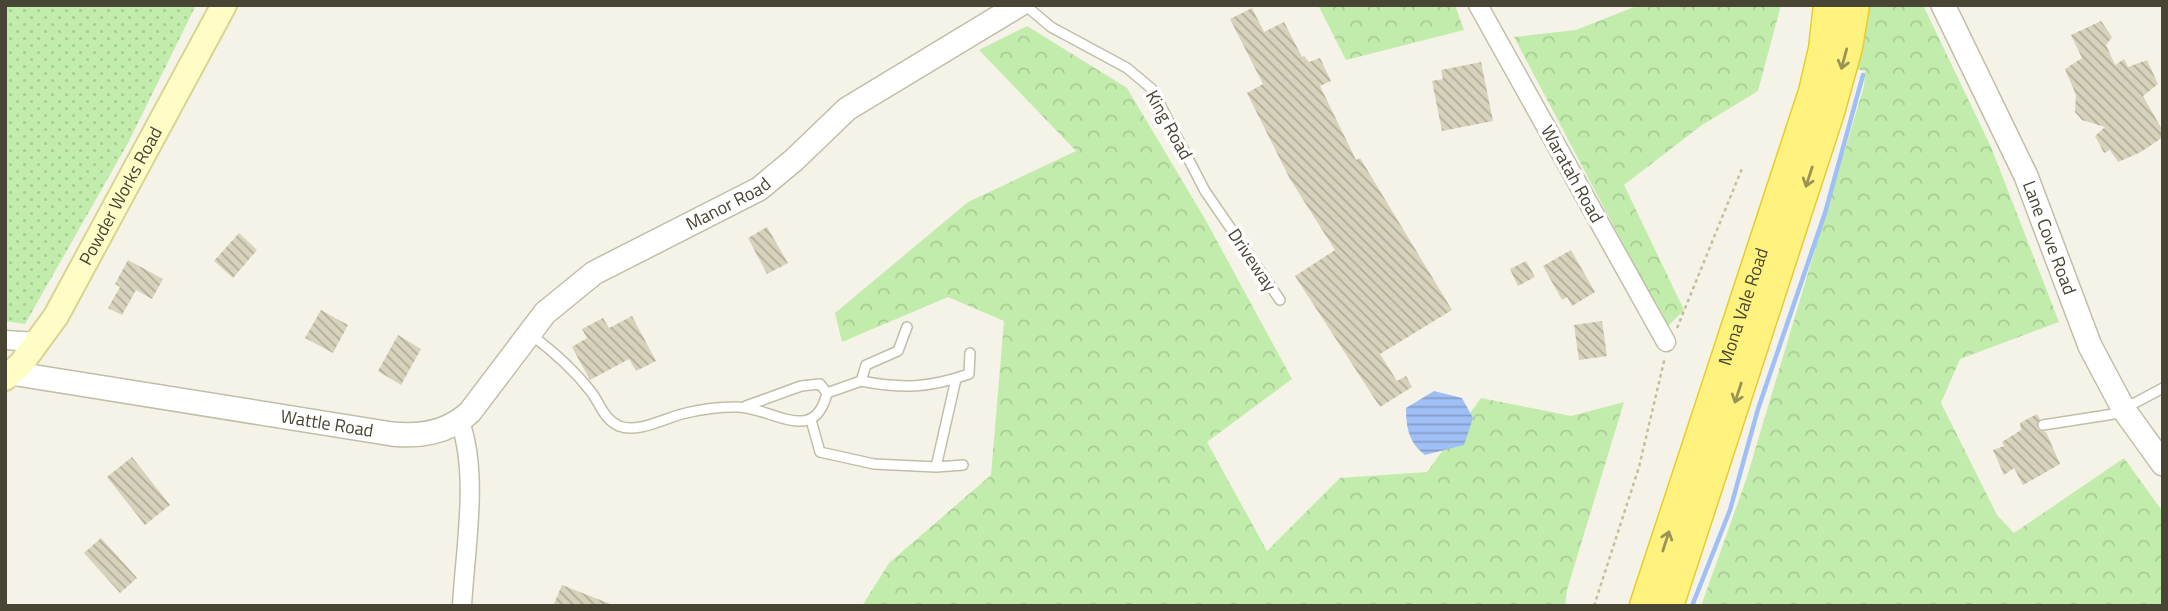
<svg xmlns="http://www.w3.org/2000/svg" width="2168" height="611" viewBox="0 0 2168 611" font-family="'Titillium Web',sans-serif">
  <defs>
    <pattern id="green-dots" width="8" height="8" patternUnits="userSpaceOnUse" patternTransform="scale(1.75)"><rect width="8" height="8" fill="#c2ecac"/><path d="M2 2h.1M6 6h.1" fill="none" stroke="#a8cc95" stroke-width="1.8" stroke-linecap="round"/></pattern>
    <pattern id="forest-crowns" width="20" height="18" patternUnits="userSpaceOnUse" patternTransform="scale(1.75)"><rect width="20" height="18" fill="#c2ecac"/><path d="M2 6a3 3 0 1 1 6 0M12 15a3 3 0 1 1 6 0" fill="none" stroke="#a8cc95"/></pattern>
    <pattern id="water-rules" width="6" height="5" patternUnits="userSpaceOnUse" patternTransform="scale(1.75)"><rect width="6" height="5" fill="#9fbff6"/><path d="M0 2.5h6" fill="none" stroke="#849dc8"/></pattern>
    <pattern id="building-back-hatch" width="6" height="6" patternUnits="userSpaceOnUse" patternTransform="scale(1.75)"><rect width="6" height="6" fill="#d7d2bb"/><path d="M-1 5l2 2M0 0l6 6M5-1l2 2" fill="none" stroke="#b0ac99"/></pattern>
  </defs>
  <rect width="100%" height="100%" fill="#f5f3e7"/>
  <path fill="url(#green-dots)" d="M5 5H196L128 143 25 324 5 321Z"/>
  <path fill="url(#forest-crowns)" d="M1318 5H1455L1464 30 1346 60Z
    M1639 5H1781L1758 91 1702 125 1624 185 1684 310 1667 327 1514 37 1576 30Z
    M1866 5H1923L1991 147 2059 322 1960 359 1941 403 1997 515 2014 533 2124 458 2163 512V606H1701L1746 480 1864 86 1865 71 1856 69Z
    M1027 26 1127 88 1205 219 1292 379 1207 442 1267 551 1340 478 1427 472 1481 398 1571 416 1624 402 1567 590 1565 606H862L889 563 991 475 1004 321 948 297 842 342 835 313 968 202 1076 151 979 50Z"/>
  <path fill="url(#water-rules)" d="M1434 391 1462 398 1473 418 1464 445 1425 455C1409 443 1406 428 1406 408Z"/>
  <g fill="none" stroke-linecap="round" stroke-linejoin="round">
    <path stroke="#9fbff6" stroke-width="4.5" d="M1692 606 1730 510 1758 409 1825 213 1863 75"/>
  </g>
  <path fill="url(#building-back-hatch)" d="M1252 8 1264 32 1284 22 1302 57 1304 56 1309 62 1320 58 1331 81 1320 86 1356 160 1360 158 1452 310 1380 354 1397 381 1406 376 1412 387 1380 407 1295 276 1335 250 1290 179 1247 93 1263 84 1230 19Z
    M2101 21 2112 37 2106 45 2115 65 2124 59 2128 67 2147 60 2158 84 2143 96 2163 131V137L2141 152 2118 162 2110 150 2104 153 2095 136 2105 127 2082 120 2075 112 2076 95 2065 69 2082 58 2071 35Z
    M1481 62 1493 121 1442 131 1432 81 1443 79 1441 70Z
    M767 227 788 263 767 274 748 238Z
    M239 233 257 250 233 278 214 261Z
    M1571 250 1595 292 1572 306 1567 297 1562 300 1543 266Z
    M128 260 163 279 152 299 136 290 122 315 108 308 120 287 115 284Z
    M1526 261 1535 277 1518 286 1510 269Z
    M321 310 348 325 333 353 305 338Z
    M632 316 656 361 636 371 629 359 590 380 572 347 587 338 582 329 603 318 609 328Z
    M1602 321 1607 356 1579 360 1574 325Z
    M398 335 421 349 401 385 378 371Z
    M2037 414 2040 419 2037 429 2046 432 2060 464 2023 485 2014 468 2004 475 1993 450 2004 446 2002 442 2021 430 2020 423Z
    M132 457 170 505 145 525 107 477Z
    M101 538 137 578 120 593 84 553Z
    M562 585 613 605V606H553Z"/>
  <g fill="none" stroke-linecap="round" stroke-linejoin="round">
    <g stroke="#c1bea8" stroke-width="12">
      <path id="service" d="M1025 5 1051 27 1127 68 1152 89 1205 191 1280 300
        M530 334C553 351 575 371 592 393 601 406 604 419 619 426 638 434 667 417 686 413 703 409 718 407 734 407 770 405 814 448 827 393L820 384 801 386 746 406
        M861 381C902 389 929 388 969 374L970 353
        M827 393 861 381 866 365 898 351 907 327
        M811 420 820 452 874 464 936 467 956 379
        M2043 425 2114 414 2163 388
        M936 467 963 465"/>
    </g>
    <g stroke="#c1bea8" stroke-width="21">
      <path id="minor" d="M1478 5 1666 342
        M5 340 37 342
        M460 422C479 474 465 550 462 606"/>
    </g>
    <g stroke="#c1bea8" stroke-width="26">
      <g id="tertiary">
        <path id="s1" d="M1943 5 2026 176 2090 346 2124 410 2163 464"/>
        <path id="s2" d="M11 373 392 434C420 437 449 432 470 412L545 313 594 273 759 189 794 160 847 109 1019 5"/>
      </g>
    </g>
    <g stroke="#d8d593" stroke-width="28">
      <g id="secondary">
        <path id="s3" d="M5 378 21 364 56 316 224 5"/>
      </g>
    </g>
    <g stroke="#e9cc2c" stroke-width="33">
      <g id="trunk">
        <path id="s4" d="M1645 606 1814 92 1824 49 1829 5"/>
        <path d="M1668 606 1829 112 1847 47 1854 5"/>
      </g>
    </g>
    <path stroke="#c4be99" stroke-width="2.5" stroke-dasharray="3.5 3.5" stroke-linecap="butt" d="M1677 328 1743 166
      M1594 606 1639 467 1665 357"/>
    <use href="#service" stroke="#fff" stroke-width="9"/>
    <use href="#minor" stroke="#fff" stroke-width="18"/>
    <use href="#tertiary" stroke="#fff" stroke-width="23"/>
    <use href="#secondary" stroke="#fffdc6" stroke-width="24"/>
    <use href="#trunk" stroke="#fff27e" stroke-width="30"/>
  </g>
  <defs><path id="oneway-shaft" d="M-6 0H5M1.5-3L5.5 0L1.5 3" fill="none" stroke-width="1.6" stroke-linecap="round" stroke-linejoin="round" transform="scale(1.75)"/></defs>
  <g stroke="#9a9356">
    <use href="#oneway-shaft" transform="translate(1844 59) rotate(105)"/>
    <use href="#oneway-shaft" transform="translate(1809 177) rotate(108)"/>
    <use href="#oneway-shaft" transform="translate(1738 393) rotate(108)"/>
    <use href="#oneway-shaft" transform="translate(1666 541) rotate(-72)"/>
  </g>
  <g text-anchor="middle" stroke-width="7" stroke-linejoin="round" paint-order="stroke">
    <g font-size="18" fill="#484535" stroke="#fff">
      <text transform="translate(1169 125) rotate(61)" y="6">King Road</text>
      <text transform="translate(1572 174) rotate(61)" y="6">Waratah Road</text>
      <text dy="6" stroke="none"><textPath href="#s3" startOffset="217">Powder Works Road</textPath></text>
      <text dy="6" stroke="none"><textPath href="#s2" startOffset="808">Manor Road</textPath></text>
      <text dy="6" stroke="none"><textPath href="#s1" startOffset="256">Lane Cove Road</textPath></text>
      <text transform="translate(1252 260) rotate(56)" y="6">Driveway</text>
      <text dy="6" stroke="none"><textPath href="#s4" startOffset="315">Mona Vale Road</textPath></text>
      <text dy="6" stroke="none"><textPath href="#s2" startOffset="320">Wattle Road</textPath></text>
    </g>
  </g>
  <rect width="2168" height="611" fill="none" stroke="#484535" stroke-width="14"/>
</svg>
